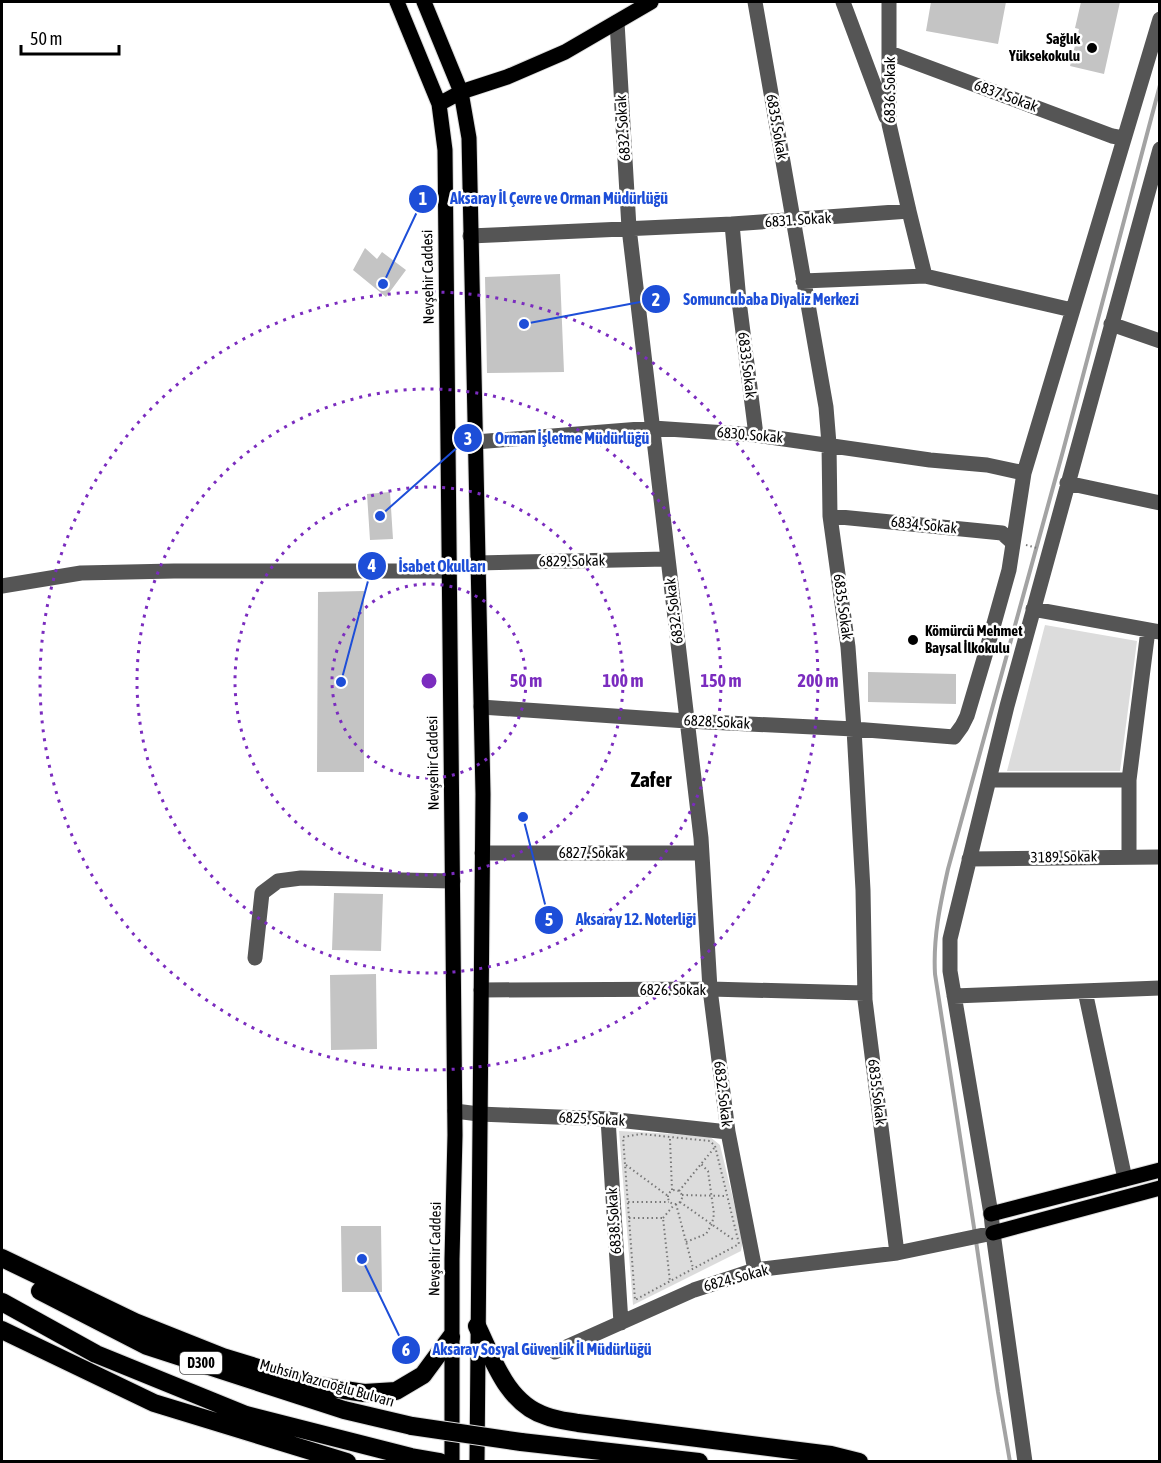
<svg xmlns="http://www.w3.org/2000/svg" width="1161" height="1463" viewBox="0 0 1161 1463" font-family="'Asap Condensed',sans-serif">
  <rect width="100%" height="100%" fill="#fff"/>
  <path fill="#dcdcdc" d="M1045 625 1137 641 1120 771H1007Z
    M619 1131 709 1136 720 1145 743 1240 741 1251 633 1305Z"/>
  <g fill="none" stroke-linecap="round" stroke-linejoin="round">
    <path stroke="#a3a3a3" stroke-width="4" d="M975 1234 935 974C933 938 940 905 948 869L1063 451 1160 85
      M976 1241 998 1392 1010 1462"/>
  </g>
  <path fill="#c4c4c4" d="M931 2H1006L998 44 926 31Z
    M1081 2H1120L1104 74 1070 66 1079 29 1075 28Z
    M365 248 377 259 382 252 406 270 386 297 353 270Z
    M560 274 564 372 487 373 485 277Z
    M390 492 393 539 370 540 367 494Z
    M364 591V772H317L318 592Z
    M868 672 956 674V704L868 702Z
    M334 893 383 894 381 951 332 950Z
    M376 974 377 1049 331 1050 330 975Z
    M341 1226H381L382 1292H342Z"/>
  <g fill="none" stroke-linecap="round" stroke-linejoin="round">
    <g stroke="#dbdbdb" stroke-width="17">
      <path id="major" d="M397 2 439 104 445 150 455 1135 452 1259V1462
        M424 2 461 92 469 138 483 794 477 1462
        M439 104 461 92 507 77 565 52 651 2
        M991 1214 1160 1170
        M993 1233 1160 1188"/>
    </g>
    <g stroke="#dbdbdb" stroke-width="20">
      <path id="highway" d="M2 1258 135 1322 223 1357 313 1385 364 1393 396 1391 423 1375 451 1337
        M40 1291 147 1346 344 1410 412 1426
        M2 1302 96 1354 246 1415 411 1457 440 1462
        M477 1326C493 1359 507 1404 546 1416 556 1420 567 1421 578 1423L831 1455 859 1462
        M2 1330 154 1403 347 1462
        M521 1442 699 1462"/>
    </g>
    <path stroke="#777" stroke-width="2" stroke-dasharray="1.5 3" stroke-linecap="butt" d="M1026 545 1037 548
      M641 1134 710 1141 715 1146 739 1244 635 1300 623 1137Z
      M670 1139 672 1190
      M626 1165 668 1196
      M668 1197a7 7 0 1 1 14 0a7 7 0 1 1-14 0Z
      M679 1191 715 1147
      M682 1195 727 1196
      M628 1202H669
      M680 1202 734 1240
      M676 1204 693 1268
      M629 1218H663L670 1282
      M663 1218 674 1205
      M686 1242 706 1234 712 1224 714 1214 708 1171 701 1164"/>
    <path stroke="#555" stroke-width="15" d="M755 2 826 407 829 444 830 516 848 647 854 729 863 890 865 1000 897 1253
      M843 2 886 117
      M889 2V124L909 211
      M617 22 629 228 701 838 710 989 728 1132 755 1270
      M890 53 1112 136 1123 138
      M732 224 739 301 756 435
      M470 236 732 224 909 211 925 276 1072 310
      M803 281 925 276
      M1111 324 1160 341
      M475 442 653 428 756 435 930 460 987 465 1024 473
      M1067 483 1160 503
      M830 516 1002 533 1013 543
      M477 563 667 559
      M2 586 81 573 174 571H449
      M1033 609 1160 632
      M481 707 687 721 854 729 954 737 962 726 967 716 986 652 1009 570 1024 473 1160 19
      M989 780H1129
      M482 853H702
      M1129 856V780L1148 630
      M969 859 1160 857
      M255 958 262 893 278 881 301 878 453 881
      M481 990 710 989 865 993
      M1085 991 1125 1179
      M954 996 1160 988
      M455 1111 479 1114 608 1119 728 1132
      M608 1119 621 1323
      M555 1352 694 1290 755 1270 897 1253 993 1233
      M1025 1462 993 1233 991 1214 950 971V939L1007 706 1160 149"/>
    <use href="#major" stroke="#000" stroke-width="15"/>
    <use href="#highway" stroke="#000" stroke-width="18"/>
    <g stroke="#dbdbdb" stroke-width="20" stroke-linecap="butt">
      <path id="highway-bridge" d="M412 1426 521 1442"/>
    </g>
    <use href="#highway-bridge" stroke="#000" stroke-width="18"/>
  </g>
  <g fill="none" stroke="#7b2cbf" stroke-width="3" stroke-dasharray="3 6">
    <circle cx="429" cy="681" r="97"/>
    <circle cx="429" cy="681" r="194"/>
    <circle cx="429" cy="681" r="292"/>
    <circle cx="429" cy="681" r="389"/>
  </g>
  <g fill="#000" stroke="#fff" stroke-width="2">
    <circle cx="1092" cy="48" r="6"/>
    <circle cx="913" cy="640" r="6"/>
  </g>
  <g text-anchor="middle" stroke-width="5" stroke-linejoin="round" paint-order="stroke">
    <rect fill="#fff" stroke="#4c4c4c" stroke-width="1.5" x="180" y="1352" width="42" height="22" rx="4.5"/>
    <g font-size="14" font-weight="bold" fill="#000">
      <text x="201" y="1368">D300</text>
    </g>
    <g font-size="15" font-weight="bold" fill="#000" stroke="#fff" text-anchor="end">
      <text x="1080" y="44">Sağlık<tspan x="1080" dy="17">Yüksekokulu</tspan></text>
      <text x="925" y="636" text-anchor="start">Kömürcü Mehmet<tspan x="925" dy="17">Baysal İlkokulu</tspan></text>
    </g>
    <g font-size="15" fill="#000" stroke="#fff">
      <text transform="translate(890 90) rotate(-90)" y="5">6836. Sokak</text>
      <text transform="translate(1006 96) rotate(20)" y="5">6837. Sokak</text>
      <text transform="translate(777 127) rotate(80)" y="5">6835. Sokak</text>
      <text transform="translate(623 128) rotate(-94)" y="5">6832. Sokak</text>
      <text transform="translate(798 220) rotate(-4)" y="5">6831. Sokak</text>
      <text transform="translate(428 277) rotate(-91)" y="5">Nevşehir Caddesi</text>
      <text transform="translate(747 365) rotate(83)" y="5">6833. Sokak</text>
      <text transform="translate(750 435) rotate(5)" y="5">6830. Sokak</text>
      <text transform="translate(924 525) rotate(6)" y="5">6834. Sokak</text>
      <text transform="translate(572 561) rotate(-1)" y="5">6829. Sokak</text>
      <text transform="translate(843 607) rotate(82)" y="5">6835. Sokak</text>
      <text transform="translate(674 611) rotate(-97)" y="5">6832. Sokak</text>
      <text transform="translate(717 722) rotate(3)" y="5">6828. Sokak</text>
      <text transform="translate(433 763) rotate(-91)" y="5">Nevşehir Caddesi</text>
      <text x="592" y="858">6827. Sokak</text>
      <text transform="translate(1064 857) rotate(-1)" y="5">3189. Sokak</text>
      <text x="673" y="995">6826. Sokak</text>
      <text transform="translate(877 1092) rotate(83)" y="5">6835. Sokak</text>
      <text transform="translate(723 1094) rotate(83)" y="5">6832. Sokak</text>
      <text transform="translate(592 1119) rotate(3)" y="5">6825. Sokak</text>
      <text transform="translate(614 1221) rotate(-94)" y="5">6838. Sokak</text>
      <text transform="translate(435 1249) rotate(-89)" y="5">Nevşehir Caddesi</text>
      <text transform="translate(736 1278) rotate(-15)" y="5">6824. Sokak</text>
      <text transform="translate(327 1383) rotate(16)" y="5">Muhsin Yazıcıoğlu Bulvarı</text>
    </g>
    <g font-size="21" font-weight="bold" fill="#000" stroke="#fff">
      <text x="651" y="787">Zafer</text>
    </g>
  </g>
  <circle cx="429" cy="681" r="9" fill="#7b2cbf" stroke="#fff" stroke-width="3"/>
  <g font-size="18" text-anchor="middle" font-weight="bold" fill="#7b2cbf" stroke="#fff" stroke-width="5" stroke-linejoin="round" paint-order="stroke">
    <text x="526" y="687">50 m</text>
    <text x="623" y="687">100 m</text>
    <text x="721" y="687">150 m</text>
    <text x="818" y="687">200 m</text>
  </g>
  <path fill="none" stroke="#1d4ed8" stroke-width="2" d="M383 284L423 199M524 324L656 299M380 516L468 438M341 682L372 566M523 817L549 920M362 1259L406 1350"/>
  <g fill="#1d4ed8" stroke="#fff" stroke-width="2">
    <circle cx="383" cy="284" r="6"/>
    <circle cx="524" cy="324" r="6"/>
    <circle cx="380" cy="516" r="6"/>
    <circle cx="341" cy="682" r="6"/>
    <circle cx="523" cy="817" r="6"/>
    <circle cx="362" cy="1259" r="6"/>
    <circle cx="423" cy="199" r="15"/>
    <circle cx="656" cy="299" r="15"/>
    <circle cx="468" cy="438" r="15"/>
    <circle cx="372" cy="566" r="15"/>
    <circle cx="549" cy="920" r="15"/>
    <circle cx="406" cy="1350" r="15"/>
  </g>
  <g font-size="18" text-anchor="middle" font-weight="bold" fill="#fff">
    <text x="423" y="205">1</text>
    <text x="656" y="306">2</text>
    <text x="468" y="445">3</text>
    <text x="372" y="572">4</text>
    <text x="549" y="926">5</text>
    <text x="406" y="1356">6</text>
  </g>
  <g font-size="16" text-anchor="middle" font-weight="bold" fill="#1d4ed8" stroke="#fff" stroke-width="5" stroke-linejoin="round" paint-order="stroke">
    <text x="559" y="204">Aksaray İl Çevre ve Orman Müdürlüğü</text>
    <text x="771" y="305">Somuncubaba Diyaliz Merkezi</text>
    <text x="572" y="444">Orman İşletme Müdürlüğü</text>
    <text x="442" y="572">İsabet Okulları</text>
    <text x="636" y="925">Aksaray 12. Noterliği</text>
    <text x="542" y="1355">Aksaray Sosyal Güvenlik İl Müdürlüğü</text>
  </g>
  <rect width="1161" height="1463" fill="none" stroke="#000000" stroke-width="6"/>
  <path d="M21 45v9h98v-9" fill="none" stroke="#000000" stroke-width="3"/>
  <text x="30" y="45" font-size="18" fill="#000000" stroke="#ffffff" stroke-width="4.5" paint-order="stroke">50 m</text>
</svg>
